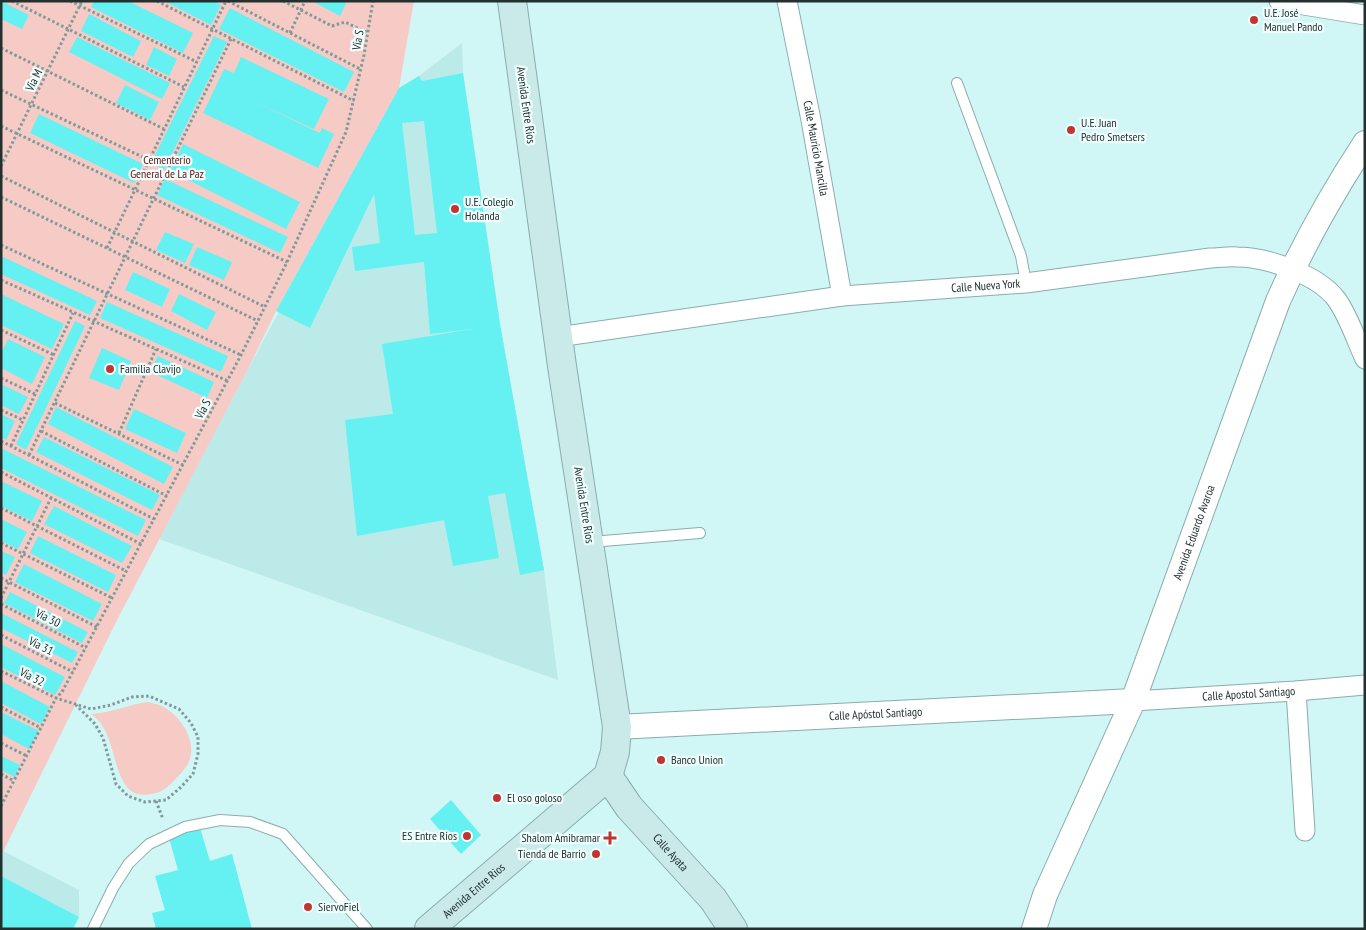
<svg xmlns="http://www.w3.org/2000/svg" width="1366" height="930" viewBox="0 0 1366 930" font-family="'PT Sans Narrow',sans-serif">
  <rect width="100%" height="100%" fill="#d1f6f6"/>
  <path fill="#bceae9" d="M462 43 463 73 500 324 544 570 558 680 159 539 246 373 399 88 419 76Z
    M3 851 79 890V917L1 929V856Z"/>
  <path fill="#f6cbc5" d="M1 1H414L399 88 276 311 246 373 115 624 1 856Z
    M149 702C155 704 162 705 167 709 183 720 197 742 189 762 186 769 170 786 163 790 158 794 144 796 137 794 110 784 119 733 91 714 111 713 129 704 149 702Z"/>
  <path fill="#65f1f2" fill-rule="evenodd" d="M1 1 29 15 22 29 1 19Z
    M94 1H128L193 33 183 53 91 7Z
    M164 1H214L221 5 211 25Z
    M312 1H347L340 16Z
    M230 8 354 72 344 92 219 29Z
    M89 14 141 41 133 57 81 31Z
    M214 36 227 42 164 170 151 163Z
    M77 37 170 83 162 99 69 52Z
    M154 47 177 59 169 76 146 65Z
    M241 57 329 99 314 129 251 100 320 133 322 128 334 134 318 168 203 113 224 69 234 73Z
    M463 73 500 324 544 570 520 575 505 493 488 496 499 558 453 566 444 520 357 536 345 420 393 414 382 344 472 329 430 334 424 262 355 271 352 247 380 243 374 194 310 328 276 311 399 88 419 76 422 81ZM424 121 437 233 415 235 402 123Z
    M125 85 159 102 150 120 116 103Z
    M39 114 143 164 134 183 30 133Z
    M183 144 300 202 286 229 170 171Z
    M165 179 288 237 280 253 157 195Z
    M165 232 194 244 185 263 156 250Z
    M197 247 232 262 224 280 189 265Z
    M1 256 97 301 90 315 1 274Z
    M133 272 170 289 162 307 125 290Z
    M1 294 64 324 52 349 1 325Z
    M179 294 216 312 207 330 171 311Z
    M107 302 228 356 221 372 100 318Z
    M75 321 85 326 26 450 16 444Z
    M8 339 45 357 32 384 1 368V353Z
    M102 348 131 361 119 390 89 378Z
    M158 356 214 382 207 398 150 372Z
    M1 384 28 397 19 414 1 405Z
    M56 407 173 467 164 484 48 424Z
    M134 409 186 433 177 453 125 429Z
    M1 414 15 421 6 440 1 437Z
    M44 437 160 495 152 510 36 452Z
    M1 448 146 520 138 536 1 468Z
    M1 481 42 501 32 521 1 506Z
    M54 506 132 546 122 563 44 524Z
    M1 519 27 532 18 549 1 541Z
    M38 536 116 575 108 592 30 553Z
    M1 551 15 557 6 575 1 572Z
    M24 564 102 604 93 621 15 582Z
    M10 592 88 632 82 643 4 603Z
    M1 613 78 652 72 663 1 628Z
    M1 644 65 677 55 695 1 667Z
    M1 681 50 707 41 724 1 703Z
    M1 712 39 731 29 749 1 734Z
    M1 756 20 765 15 777 1 770Z
    M451 800 481 835 461 854 430 819Z
    M200 828 210 861 232 854 252 929H156L152 913 165 910 155 876 178 870 169 838Z
    M1 876 79 917 73 929H1Z"/>
  <g fill="none" stroke-linecap="round" stroke-linejoin="round">
    <g stroke="#89adac" stroke-width="12">
      <path id="service" d="M957 83 1021 256 1026 283
        M591 542 700 533
        M93 929 113 888 129 863 149 844 185 827 220 820 250 822 283 834 367 929"/>
    </g>
    <g stroke="#89adac" stroke-width="21">
      <g id="minor">
        <path id="s1" d="M787 1 811 120 842 296"/>
        <path d="M1279 1 1365 15"/>
        <path id="s2" d="M558 337 842 296 1026 283 1210 258C1219 258 1228 256 1237 257 1267 257 1319 275 1337 300 1349 317 1356 340 1365 359"/>
        <path d="M1296 691 1305 831"/>
        <path id="s3" d="M1133 701 1296 691 1365 685"/>
      </g>
    </g>
    <g stroke="#89adac" stroke-width="26">
      <g id="tertiary">
        <path id="s4" d="M617 727 1133 701"/>
        <path id="s5" d="M1034 929 1045 895 1133 701 1278 301C1303 245 1331 195 1365 143"/>
      </g>
    </g>
    <g stroke="#89adac" stroke-width="30">
      <g id="secondary">
        <path id="s6" d="M608 776 629 807 713 899 733 929"/>
        <path id="s7" d="M429 929 608 776 615 752 617 727 562 366 512 1"/>
      </g>
    </g>
    <path stroke="#809a9a" stroke-width="3" stroke-dasharray="2.5 2.5" stroke-linecap="butt" d="M12 1 184 87
      M70 1 197 62
      M157 1 354 101
      M228 1 360 69
      M283 1 332 26 345 22 368 33
      M290 33 305 1
      M1 48 164 129
      M1 90 149 160
      M1 126 287 262
      M1 166 82 1
      M1 176 265 307
      M1 197 258 321
      M1 245 241 355
      M107 248 226 1
      M1 280 228 381
      M1 330 54 355
      M1 378 35 394
      M55 403 183 465
      M1 410 23 420
      M41 431 167 496
      M119 433 156 349
      M1 441 154 519
      M11 446 73 313
      M29 455 231 39
      M1 472 141 544
      M1 508 126 571
      M1 543 112 598
      M1 578 97 627
      M1 598 51 498
      M1 604 86 648
      M1 635 73 672
      M1 671 56 698 91 709 111 705 132 697 149 696 179 709 191 723 198 737V754L193 774 181 787 166 800 145 802 128 796 116 784 103 738 95 724 76 705
      M1 707 41 728
      M1 743 27 756
      M1 774 14 781
      M156 801 163 819
      M1 806 56 698 62 692 241 355 287 262 346 132 364 55 373 1"/>
    <use href="#service" stroke="#fff" stroke-width="10"/>
    <use href="#minor" stroke="#fff" stroke-width="19"/>
    <use href="#tertiary" stroke="#fff" stroke-width="24"/>
    <use href="#secondary" stroke="#caeaea" stroke-width="28"/>
  </g>
  <g fill="#c23431" stroke="#f0fefe" stroke-width="2">
    <circle cx="1254" cy="20" r="5"/>
    <circle cx="1071" cy="130" r="5"/>
    <circle cx="455" cy="209" r="5"/>
    <circle cx="110" cy="369" r="5"/>
    <circle cx="661" cy="760" r="5"/>
    <circle cx="497" cy="798" r="5"/>
    <circle cx="467" cy="836" r="5"/>
    <path d="M607.5 830.5h5v5h5v5h-5v5h-5v-5h-5v-5h5z"/>
    <circle cx="596" cy="854" r="5"/>
    <circle cx="308" cy="907" r="5"/>
  </g>
  <g text-anchor="middle" stroke-width="4.5" stroke-linejoin="round" paint-order="stroke">
    <g font-size="12" fill="#223030" stroke="#f0fefe" text-anchor="start">
      <text x="1264" y="17">U.E. José<tspan x="1264" dy="14">Manuel Pando</tspan></text>
      <text x="1081" y="127">U.E. Juan<tspan x="1081" dy="14">Pedro Smetsers</tspan></text>
      <text x="465" y="206">U.E. Colegio<tspan x="465" dy="14">Holanda</tspan></text>
      <text x="120" y="373">Familia Clavijo</text>
      <text x="671" y="764">Banco Union</text>
      <text x="507" y="802">El oso goloso</text>
      <text x="457" y="840" text-anchor="end">ES Entre Rios</text>
      <text x="600" y="842" text-anchor="end">Shalom Amibramar</text>
      <text x="586" y="858" text-anchor="end">Tienda de Barrio</text>
      <text x="318" y="911">SiervoFiel</text>
    </g>
    <g font-size="12" fill="#223030" stroke="#f0fefe">
      <text transform="translate(358 40) rotate(-80)" y="4">Vía S</text>
      <text transform="translate(34 80) rotate(-64)" y="4">Vía M</text>
      <text transform="translate(526 105) rotate(82)" y="4">Avenida Entre Rios</text>
      <text dy="4" stroke="none"><textPath href="#s1" startOffset="150">Calle Mauricio Mancilla</textPath></text>
      <text dy="4" stroke="none"><textPath href="#s2" startOffset="431">Calle Nueva York</textPath></text>
      <text transform="translate(203 409) rotate(-62)" y="4">Vía S</text>
      <text transform="translate(584 505) rotate(81)" y="4">Avenida Entre Rios</text>
      <text dy="4" stroke="none"><textPath href="#s5" startOffset="428">Avenida Eduardo Avaroa</textPath></text>
      <text transform="translate(48 618) rotate(27)" y="4">Vía 30</text>
      <text transform="translate(41 646) rotate(27)" y="4">Vía 31</text>
      <text transform="translate(32 677) rotate(27)" y="4">Vía 32</text>
      <text dy="4" stroke="none"><textPath href="#s3" startOffset="116">Calle Apostol Santiago</textPath></text>
      <text dy="4" stroke="none"><textPath href="#s4" startOffset="259">Calle Apóstol Santiago</textPath></text>
      <text dy="4" stroke="none"><textPath href="#s6" startOffset="99">Calle Ayata</textPath></text>
      <text dy="4" stroke="none"><textPath href="#s7" startOffset="59">Avenida Entre Rios</textPath></text>
    </g>
    <g font-size="12" fill="#650d0e" stroke="#f0fefe">
      <text x="167" y="164">Cementerio<tspan x="167" dy="14">General de La Paz</tspan></text>
    </g>
  </g>
  <rect width="1366" height="930" fill="none" stroke="#223030" stroke-width="5"/>
</svg>
